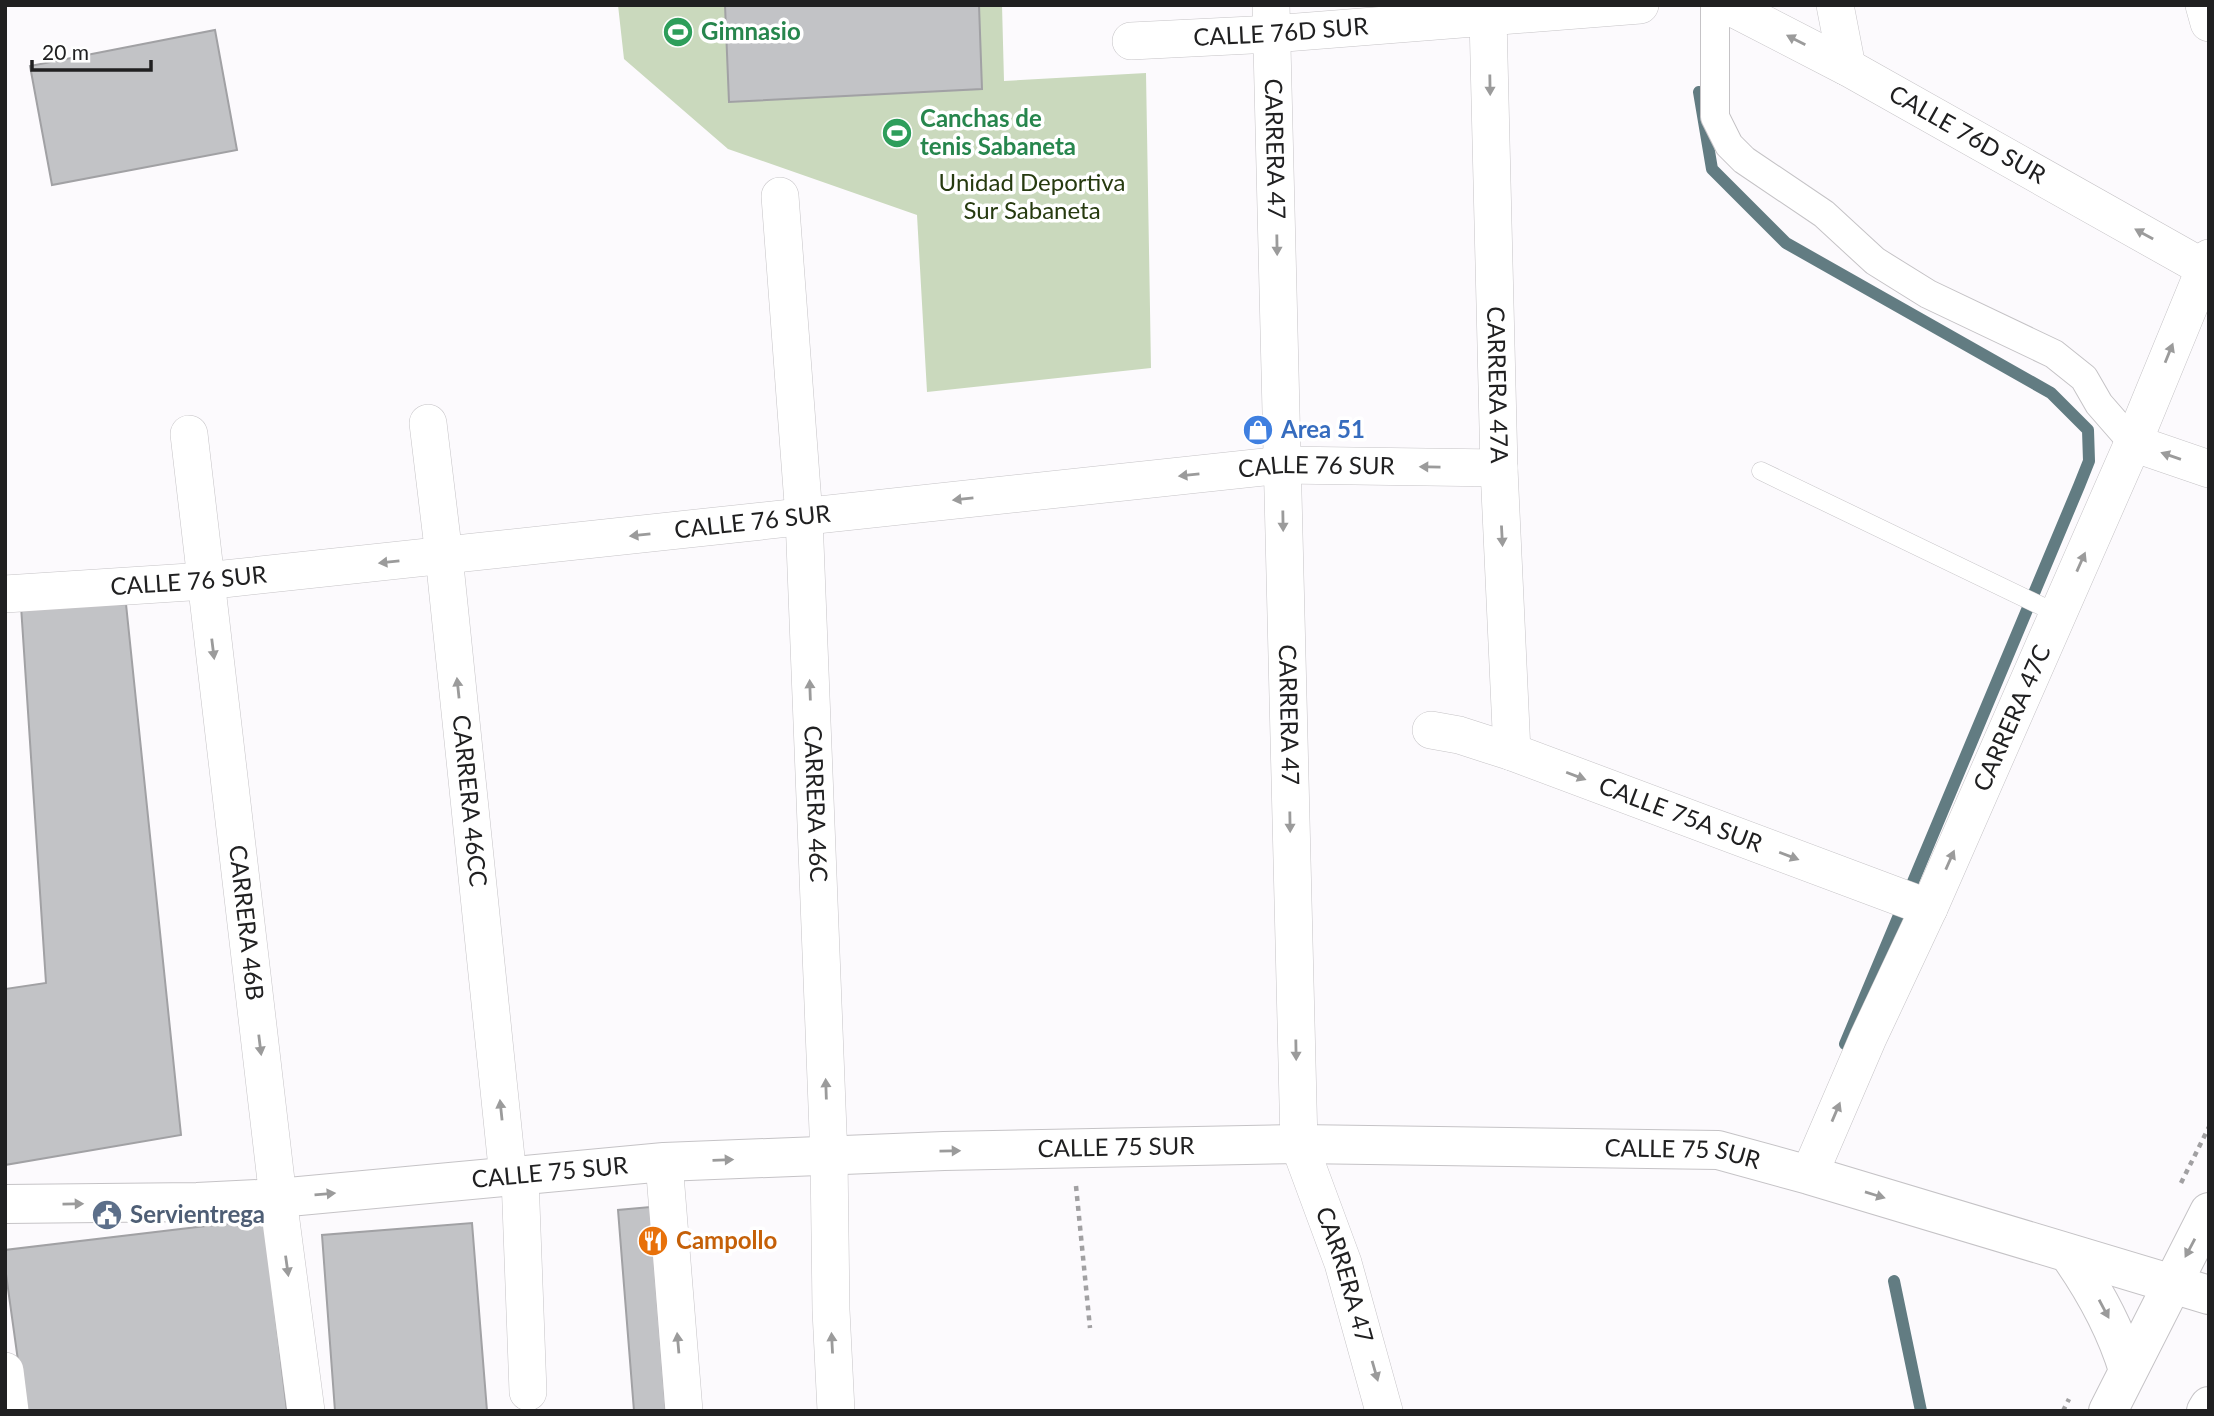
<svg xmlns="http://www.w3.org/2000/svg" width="2214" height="1416" viewBox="0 0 2214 1416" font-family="Lato,sans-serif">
  <rect width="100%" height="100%" fill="#fcfafd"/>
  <path fill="#cad9bd" d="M618 5H1002L1004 81 1146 73 1151 368 927 392 917 215 728 149 624 59Z"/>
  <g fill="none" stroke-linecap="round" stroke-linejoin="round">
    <path stroke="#627c82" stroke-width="12" d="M1699 92 1712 169 1786 243 2051 393 2088 430 2089 461 2079 486 1845 1044
      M1894 1281 1921 1411"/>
  </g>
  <path fill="#c2c3c6" stroke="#a1a1a4" stroke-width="2" d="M725 5H979L982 89 729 102Z
    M215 30 237 150 52 185 30 66Z
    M126 604 181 1135 5 1165V989L46 983 21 606Z
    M650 1207 666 1411H634L618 1210Z
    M264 1219 287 1411H25L5 1267V1250Z
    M472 1223 487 1411H335L322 1235Z"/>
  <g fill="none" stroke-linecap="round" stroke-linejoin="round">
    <g stroke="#c5c3c6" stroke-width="19">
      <path id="service" d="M1761 471 2058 614"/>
    </g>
    <g stroke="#c5c3c6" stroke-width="30">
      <path id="pedestrian" d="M1715 5V117L1729 145 1744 160 1824 214 1875 261 1928 294 2054 354 2084 378 2099 404 2133 443"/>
    </g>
    <g stroke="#c5c3c6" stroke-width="38">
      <g id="minor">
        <path id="s1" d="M1271 5 1299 1144 1343 1263 1384 1411"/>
        <path id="s2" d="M1727 5 1847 67 2204 268"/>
        <path d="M1835 5 1847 67"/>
        <path d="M2204 5 2209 23"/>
        <path id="s3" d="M1488 17 1499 468 1512 752"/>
        <path id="s4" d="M1131 41 1272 34 1640 5"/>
        <path id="s5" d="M780 196 804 517 829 1157 831 1310 836 1411"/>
        <path id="s6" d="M428 423 444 556 508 1177"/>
        <path id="s7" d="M189 434 278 1198 306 1411"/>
        <path d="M2133 443 2209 469"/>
        <path id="s8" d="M5 594 205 581 1282 465 1499 468"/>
        <path id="s9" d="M1431 730 1459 735 1512 752 1929 908"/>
        <path d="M664 1162 684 1411"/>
        <path id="s10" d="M1809 1175 1868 1038 1929 908 2133 443 2209 258"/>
        <path d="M520 1177 528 1392"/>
        <path d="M5 1371 10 1411"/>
      </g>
    </g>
    <g stroke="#c5c3c6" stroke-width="40">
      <g id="tertiary">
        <path id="s11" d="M5 1204 197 1202 278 1198 664 1162 944 1151 1299 1144 1718 1150 1809 1175 2209 1295"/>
      </g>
    </g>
    <g stroke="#c5c3c6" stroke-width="40">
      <path id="primary" d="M2069 1254C2095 1291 2115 1327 2128 1370
        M2108 1411 2209 1212
        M2206 1411 2209 1406"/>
    </g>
    <path stroke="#a1a0a2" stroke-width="4.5" stroke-dasharray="5 5" stroke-linecap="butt" d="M2181 1183 2209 1127
      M1076 1186 1090 1328
      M2063 1411 2069 1399"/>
    <use href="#service" stroke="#fff" stroke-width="18"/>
    <use href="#pedestrian" stroke="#fff" stroke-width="28"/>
    <use href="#minor" stroke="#fff" stroke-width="37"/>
    <use href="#tertiary" stroke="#fff" stroke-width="38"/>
    <use href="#primary" stroke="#fff" stroke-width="38"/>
  </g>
  <defs><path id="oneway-solid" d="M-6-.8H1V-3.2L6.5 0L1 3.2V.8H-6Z" transform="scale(1.75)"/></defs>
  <g fill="#9b9b9b">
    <use href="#oneway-solid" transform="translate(1796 40) rotate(-153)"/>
    <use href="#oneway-solid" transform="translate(1490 85) rotate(89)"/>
    <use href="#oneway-solid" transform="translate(2144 234) rotate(-151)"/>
    <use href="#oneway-solid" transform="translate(1277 245) rotate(89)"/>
    <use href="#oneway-solid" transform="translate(2169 353) rotate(-68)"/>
    <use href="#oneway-solid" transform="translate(2171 456) rotate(-161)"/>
    <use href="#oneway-solid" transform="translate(1430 467) rotate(-179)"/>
    <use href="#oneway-solid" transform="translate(1189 475) rotate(174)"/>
    <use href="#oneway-solid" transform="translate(963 499) rotate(174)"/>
    <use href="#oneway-solid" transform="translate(1283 521) rotate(89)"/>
    <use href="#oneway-solid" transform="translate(640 535) rotate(174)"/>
    <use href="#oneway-solid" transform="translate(1502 536) rotate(87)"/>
    <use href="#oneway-solid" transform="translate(389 562) rotate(174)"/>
    <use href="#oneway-solid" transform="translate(2081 562) rotate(-66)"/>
    <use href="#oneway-solid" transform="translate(213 649) rotate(83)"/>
    <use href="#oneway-solid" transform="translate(458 688) rotate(-96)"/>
    <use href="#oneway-solid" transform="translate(810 690) rotate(-92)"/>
    <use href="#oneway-solid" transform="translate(1576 776) rotate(21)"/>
    <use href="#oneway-solid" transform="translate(1290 822) rotate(89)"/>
    <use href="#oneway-solid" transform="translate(1789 856) rotate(21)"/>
    <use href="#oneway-solid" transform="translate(1950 860) rotate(-66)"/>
    <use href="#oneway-solid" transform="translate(260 1045) rotate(83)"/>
    <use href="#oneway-solid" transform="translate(1296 1050) rotate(89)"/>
    <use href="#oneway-solid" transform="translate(826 1089) rotate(-92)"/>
    <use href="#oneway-solid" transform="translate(501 1110) rotate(-96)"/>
    <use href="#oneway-solid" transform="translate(1836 1112) rotate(-67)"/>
    <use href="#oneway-solid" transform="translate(950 1151) rotate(-1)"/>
    <use href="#oneway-solid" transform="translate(723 1160) rotate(-2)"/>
    <use href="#oneway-solid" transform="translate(325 1194) rotate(-5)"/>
    <use href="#oneway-solid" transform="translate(1875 1195) rotate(17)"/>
    <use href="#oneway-solid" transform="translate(73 1204) rotate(-1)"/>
    <use href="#oneway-solid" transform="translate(2190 1248) rotate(118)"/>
    <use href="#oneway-solid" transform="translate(287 1266) rotate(82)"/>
    <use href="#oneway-solid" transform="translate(2104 1309) rotate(62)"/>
    <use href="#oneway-solid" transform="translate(678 1343) rotate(-95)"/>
    <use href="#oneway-solid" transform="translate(832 1343) rotate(-93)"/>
    <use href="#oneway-solid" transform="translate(1375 1371) rotate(74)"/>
  </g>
  <defs>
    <g id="stadium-disc" transform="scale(1.575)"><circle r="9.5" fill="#2e9e5b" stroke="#fff"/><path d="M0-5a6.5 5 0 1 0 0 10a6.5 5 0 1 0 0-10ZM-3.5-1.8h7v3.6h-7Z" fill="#fff"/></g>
    <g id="shop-disc" transform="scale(1.575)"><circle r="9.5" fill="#3f7fe0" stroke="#fff"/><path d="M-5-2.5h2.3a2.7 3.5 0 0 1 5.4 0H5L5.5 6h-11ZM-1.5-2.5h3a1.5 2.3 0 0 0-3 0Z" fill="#fff"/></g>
    <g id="civic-disc" transform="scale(1.575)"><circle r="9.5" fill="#5c6f8a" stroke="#fff"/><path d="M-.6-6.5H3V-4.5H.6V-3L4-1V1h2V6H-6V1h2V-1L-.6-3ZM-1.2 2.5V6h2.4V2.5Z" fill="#fff"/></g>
    <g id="restaurant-disc" transform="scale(1.575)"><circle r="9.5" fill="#e8710a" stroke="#fff"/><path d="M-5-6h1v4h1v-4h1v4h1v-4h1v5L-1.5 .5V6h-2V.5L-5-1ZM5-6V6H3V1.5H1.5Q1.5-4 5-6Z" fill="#fff"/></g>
  </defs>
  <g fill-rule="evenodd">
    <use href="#stadium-disc" x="678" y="32"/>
    <use href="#stadium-disc" x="897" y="133"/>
    <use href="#shop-disc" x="1258" y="430"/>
    <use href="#civic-disc" x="107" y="1215"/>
    <use href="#restaurant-disc" x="653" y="1241"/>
  </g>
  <g text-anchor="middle" stroke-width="7" stroke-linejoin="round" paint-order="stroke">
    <g font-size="24" font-weight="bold" fill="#27864d" stroke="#fff" text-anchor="start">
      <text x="701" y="40">Gimnasio</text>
      <text x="920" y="127">Canchas de<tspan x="920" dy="28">tenis Sabaneta</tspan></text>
    </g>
    <g font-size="24" fill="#202021" stroke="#fff">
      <text dy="8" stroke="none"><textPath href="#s4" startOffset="150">CALLE 76D SUR</textPath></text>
      <text dy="8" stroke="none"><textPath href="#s2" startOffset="273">CALLE 76D SUR</textPath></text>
      <text dy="8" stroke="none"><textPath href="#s1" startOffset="144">CARRERA 47</textPath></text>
      <text dy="8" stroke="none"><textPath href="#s3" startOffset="368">CARRERA 47A</textPath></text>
      <text dy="8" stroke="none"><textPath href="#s8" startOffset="1318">CALLE 76 SUR</textPath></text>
      <text dy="8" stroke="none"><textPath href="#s8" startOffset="751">CALLE 76 SUR</textPath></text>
      <text dy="8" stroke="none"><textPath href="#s8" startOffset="184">CALLE 76 SUR</textPath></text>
      <text dy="8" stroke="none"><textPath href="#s1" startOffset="710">CARRERA 47</textPath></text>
      <text dy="8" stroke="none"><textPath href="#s10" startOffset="500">CARRERA 47C</textPath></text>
      <text dy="8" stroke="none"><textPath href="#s6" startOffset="380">CARRERA 46CC</textPath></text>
      <text dy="8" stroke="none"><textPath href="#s5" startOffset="609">CARRERA 46C</textPath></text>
      <text dy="8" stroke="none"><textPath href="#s9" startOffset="264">CALLE 75A SUR</textPath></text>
      <text dy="8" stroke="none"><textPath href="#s7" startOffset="492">CARRERA 46B</textPath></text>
      <text dy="8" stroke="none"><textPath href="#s11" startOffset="1113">CALLE 75 SUR</textPath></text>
      <text dy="8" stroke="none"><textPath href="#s11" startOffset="1680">CALLE 75 SUR</textPath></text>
      <text dy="8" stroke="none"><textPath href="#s11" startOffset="546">CALLE 75 SUR</textPath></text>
      <text dy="8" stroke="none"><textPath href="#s1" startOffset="1278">CARRERA 47</textPath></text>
    </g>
    <g font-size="24" fill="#263a0f" stroke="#fff">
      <text x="1032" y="191">Unidad Deportiva<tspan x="1032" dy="28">Sur Sabaneta</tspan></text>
    </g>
    <g font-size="24" font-weight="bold" fill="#366cbe" stroke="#fff" text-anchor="start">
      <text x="1281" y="438">Area 51</text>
    </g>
    <g font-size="24" font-weight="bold" fill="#4e5e75" stroke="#fff" text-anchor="start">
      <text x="130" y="1223">Servientrega</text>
    </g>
    <g font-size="24" font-weight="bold" fill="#c56008" stroke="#fff" text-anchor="start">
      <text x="676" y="1249">Campollo</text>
    </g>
  </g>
  <rect width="2214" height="1416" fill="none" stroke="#202021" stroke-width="14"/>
  <path d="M32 60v10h119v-10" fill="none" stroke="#202021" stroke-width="3.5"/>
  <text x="42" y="60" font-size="21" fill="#202021" stroke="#ffffff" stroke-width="5" paint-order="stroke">20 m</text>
</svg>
